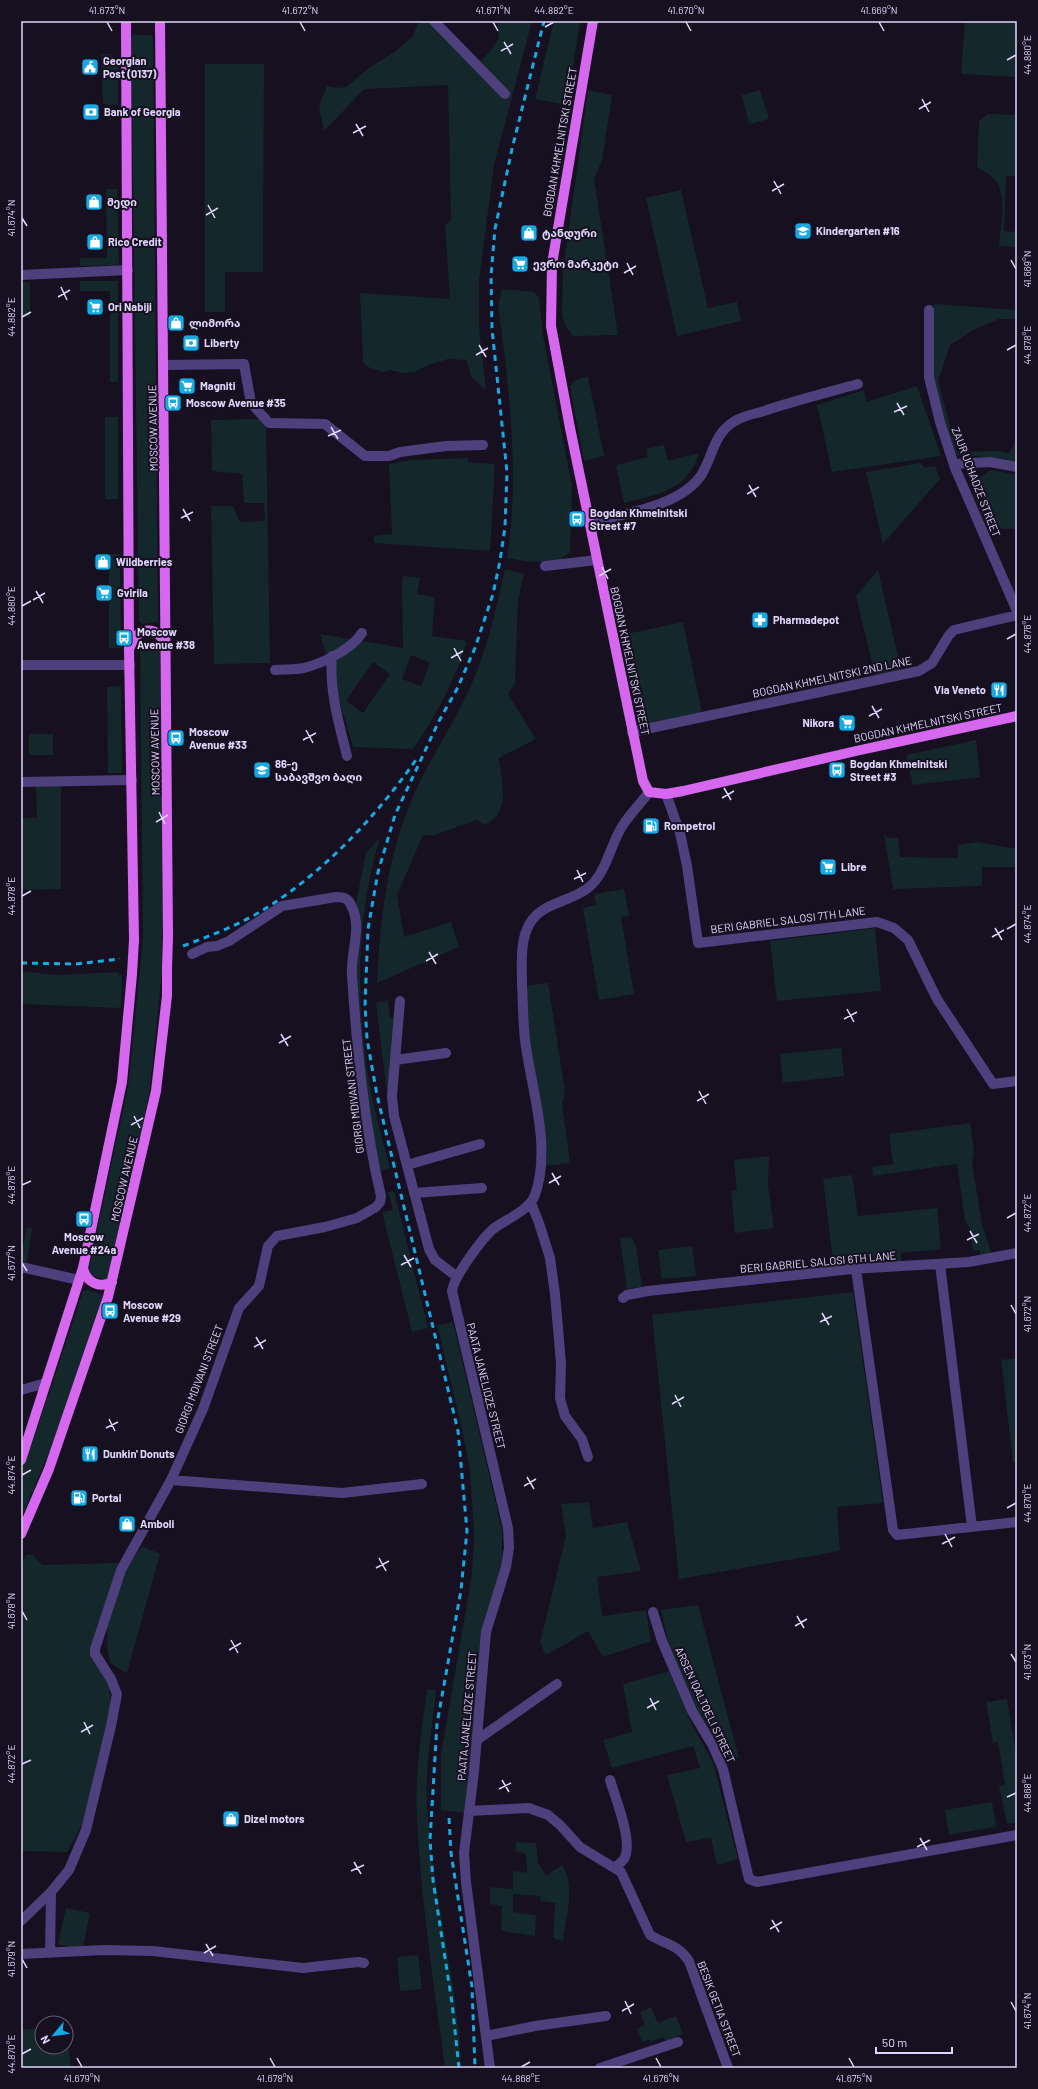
<svg xmlns="http://www.w3.org/2000/svg" width="1038" height="2089" viewBox="0 0 1038 2089" font-family="Barlow,'Noto Sans Georgian',sans-serif">
  <rect width="100%" height="100%" fill="#161021"/>
  <path fill="#14272b" fill-rule="evenodd" d="M419 21H431L474 67 489 53 499 38 497 21H532L494 165 479 280V327L486 390 472 378 466 360 448 359 431 364 415 372 404 373 390 370 383 372 368 367 363 362 360 293 450 299 445 226 451 219 448 85 364 89 324 131 319 106 327 86 336 88 346 87 370 67 396 51 413 36Z
    M554 21H580L567 105 535 99Z
    M965 21H1017V77L961 74Z
    M133 35H151L153 38 158 622 142 624 139 621 131 38Z
    M101 54H111L118 63V105L103 104Z
    M205 64H264L263 272H225V312H205Z
    M588 90 612 95 602 161 594 178 618 335 573 336 566 327 562 316 563 270Z
    M760 90 769 119 749 124 742 95Z
    M988 114 1017 115V176H1006L1004 231 1017 232V247L999 246C1000 228 1008 195 995 180 991 174 983 171 977 168L979 121Z
    M106 189H117L119 265 80 266V258H107Z
    M681 190 708 308 737 302 741 321 677 336 646 198Z
    M80 281H118V382H110V291H80Z
    M21 282H30V317H21Z
    M502 289 534 292 539 298 543 335 572 486 570 552 558 561 531 562 507 558C520 479 509 384 498 305Z
    M934 304 1017 310V319H999L973 330 950 345 938 381 957 452 1001 451 1008 454 1017 440V462L1001 458 954 455 932 375Z
    M588 376 604 456 584 461 570 387 573 381Z
    M917 386 941 456 832 472 817 405 864 390 866 402Z
    M105 417H118V499H105Z
    M261 419 266 426 270 663 214 664 211 506H233L240 522 265 521 264 503H244L242 474 212 471 211 420Z
    M664 445 668 461 699 453C689 490 656 495 624 503L616 465 648 457 646 449Z
    M468 458V462L495 464 490 551 374 543V536L392 534 389 464 412 460Z
    M921 463 925 468 935 466 940 479 883 544 866 472Z
    M991 470 1017 475V529L987 528 972 490 975 481Z
    M109 554H120L121 648H109Z
    M505 569 524 574 518 600 515 683 508 694 536 739 499 758C501 779 510 805 492 821 486 826 482 824 476 820L435 835H423L397 895 404 937 451 922 459 947 377 983C380 921 387 859 411 801 426 765 449 732 466 696 485 658 496 611 505 569Z
    M878 570 901 670 875 676 856 596Z
    M403 576 420 578 417 594 435 597 432 636 467 641C455 680 436 716 413 749L353 747 320 634 403 648 402 584ZM411 655 430 663 421 686 402 679ZM373 662 390 674 363 713 346 701Z
    M683 622 702 713 641 726 622 635Z
    M141 643 160 644 164 844 162 973 150 1089 111 1276 105 1280 91 1275 89 1268 128 1087 139 979 143 936 140 646Z
    M121 686 122 773H108L107 687Z
    M29 734H53V755H29Z
    M976 740 980 777 913 785 906 755Z
    M36 785 61 786V889L21 890V818H37Z
    M884 834 888 838H898L900 857 958 858V845L978 842 1017 849V867H982V886L893 889Z
    M380 837C356 917 355 1004 370 1086 375 1114 383 1141 390 1168L382 1171 379 1168 376 1161 353 978 358 915 356 903 366 853Z
    M624 889 629 916 621 917 634 994 599 1000 583 908 596 905 594 894Z
    M875 928 881 991 777 1001 770 941Z
    M21 971 57 975 119 972 118 975H122L121 1008 21 1004Z
    M548 983 565 1091 562 1104 570 1163 546 1166 547 1151 528 1036 525 986Z
    M388 1000 390 1017 396 1020 388 1101 376 1003Z
    M841 1048 844 1076 783 1083 780 1054Z
    M970 1123 974 1152 972 1163 982 1224 992 1255 984 1257 980 1254V1250L973 1251 970 1228 965 1221 957 1164 873 1176 872 1167 893 1164 889 1134Z
    M769 1156 768 1186 774 1228 735 1233 731 1191 737 1190 734 1160Z
    M852 1175 858 1216 937 1208 941 1249 901 1253V1262L834 1268 823 1179Z
    M394 1191 428 1328 412 1332 382 1212 393 1210 388 1192Z
    M27 1227 32 1228 27 1262 21 1261V1246H23Z
    M631 1237 636 1246 642 1287 627 1289 620 1238Z
    M692 1246 696 1276 662 1279 658 1250Z
    M88 1290 103 1295 104 1298 60 1427 21 1518V1468L32 1444 83 1291Z
    M853 1292 883 1503 837 1507 840 1551 679 1579 652 1315Z
    M453 1322 502 1529V1568L472 1741 464 1813 441 1810V1755L472 1574 474 1534 470 1470 462 1429 437 1325Z
    M1017 1358V1462H1013L1001 1360Z
    M589 1502 593 1528 627 1522 641 1571 597 1577 602 1616 646 1610 651 1641 603 1657 588 1631 546 1655 540 1643 566 1536 561 1504Z
    M142 1546 160 1554 127 1673 110 1663C100 1618 116 1583 142 1546Z
    M27 1555H33L42 1565 118 1563 93 1640 109 1685 111 1708 84 1821 67 1852 21 1851V1563Z
    M698 1605 739 1758 729 1761 696 1709 668 1643 661 1610Z
    M669 1671 693 1727 713 1762 738 1859 717 1865 711 1838 686 1842 667 1775 700 1768 693 1746 612 1768 603 1740 632 1732 623 1684Z
    M427 1689 436 1690C432 1728 425 1767 427 1806 432 1894 458 1980 461 2068H445C434 1985 421 1902 417 1819 414 1776 422 1731 427 1689Z
    M1007 1699 1017 1760V1822L1007 1824 999 1786 1005 1785 998 1742 993 1743 986 1702Z
    M992 1802 996 1827 949 1835 945 1810Z
    M516 1842 536 1843 538 1863 546 1876 562 1865C576 1885 566 1917 563 1941L553 1938 555 1903 541 1901 540 1896 513 1894V1912L536 1915 535 1936 501 1931 502 1906 490 1904V1887L513 1889V1871L527 1873 526 1854 515 1851Z
    M66 1908 90 1913 82 1951 58 1944Z
    M418 1955 422 1989 400 1991 397 1957Z
    M651 2007 658 2023 676 2016 683 2034 667 2041 663 2037 650 2042 649 2040 642 2042 637 2029 645 2025 640 2012Z
    M66 2026 71 2068H21V2030L42 2028V2047H66Z"/>
  <g fill="none" stroke-linecap="round" stroke-linejoin="round">
    <path stroke="#4d407c" stroke-width="10" d="M434 21 505 94
      M21 275 128 270
      M929 310V377L940 422 955 468 1017 611
      M164 365 244 364 251 403 269 423 325 424 365 456H389L400 452 446 446 483 445
      M954 464 990 462 1017 467
      M589 523C623 514 682 506 702 474 713 455 714 433 735 421 743 416 753 414 761 412 793 401 826 393 858 384
      M545 566 597 560
      M332 656C329 690 339 724 347 756
      M21 665H130
      M275 670C284 669 295 670 304 668 323 663 351 650 362 633
      M632 732 919 671 932 663 949 635 954 630 1017 615
      M21 782 132 780
      M666 794 680 833 687 866 698 943 877 922 894 928 908 940 937 999 993 1084 1017 1081
      M400 1001 392 1096 394 1116 429 1249 435 1260 456 1276
      M395 1060 446 1053
      M407 1165 480 1144
      M414 1193 482 1188
      M531 1203 539 1223 550 1258 555 1294 561 1363 560 1398 565 1416 582 1439 588 1457
      M940 1264 972 1527
      M21 1267 79 1280
      M856 1269 893 1530 897 1535 1017 1522
      M623 1298 627 1295 648 1291 852 1269 969 1262 1017 1253
      M21 1390 46 1383
      M171 1480 342 1493 422 1484
      M653 1612 662 1641 692 1711 713 1746 723 1769 749 1879 757 1882 1017 1835
      M477 1740 557 1684
      M610 1780C615 1797 634 1843 624 1859 622 1862 618 1865 615 1867
      M469 1811 529 1808 548 1815 560 1825 580 1847 621 1872 650 1935C667 1945 677 1944 689 1961L728 2068
      M21 1921 51 1892 69 1870 86 1830 111 1726 117 1694 111 1679 95 1654V1649L121 1570 171 1480 203 1409 239 1308 259 1286 268 1246 277 1236 325 1227 357 1218 376 1207 380 1202 381 1196C364 1124 357 1050 352 976 350 953 363 927 351 905 348 898 343 897 336 897L282 906 229 941 217 946 207 947 192 954
      M50 1953 51 1892
      M21 1954 103 1950 153 1951 303 1968 358 1962 364 1963
      M486 2036 535 2026 606 2016
      M490 2068 466 1882 464 1853 474 1772 486 1632 506 1567 509 1548 508 1528 452 1291C454 1276 482 1239 493 1229 506 1219 529 1211 535 1195 552 1147 531 1088 525 1040 523 1022 523 1003 522 985 522 968 520 945 527 929 538 902 567 904 588 888 607 873 610 844 623 825 631 813 641 803 649 792
      M600 2068 678 2042"/>
    <path stroke="#d667ef" stroke-width="10" d="M126 21 129 649 134 940
      M160 21 168 936
      M593 21 552 264 551 326 570 428 643 781 649 792 666 794 683 791 856 751 1017 716
      M130 647C138 626 156 625 166 644
      M83 1268C86 1282 99 1289 112 1282
      M21 1460 83 1268 122 1082 132 974
      M21 1534 49 1469 108 1297 156 1091 167 996V969"/>
    <path stroke="#17a9e4" stroke-width="3" stroke-dasharray="6 5" stroke-linecap="butt" d="M183 946C209 936 234 927 258 913 322 875 376 817 418 757
      M21 963 76 964 120 959
      M449 1818 451 1853 472 1987 475 2068
      M459 2068 452 2003 433 1880 430 1840 437 1724 461 1590 467 1531 458 1431 377 1095 367 1039 365 1005 368 929 378 872 395 815 439 721 457 689 475 648 493 594 500 561 505 527 507 472 492 329 491 276 495 229 512 149 544 21"/>
    <path stroke="#d667ef" stroke-width="10" d="M167 969 168 936
      M132 974 134 940"/>
  </g>
  <path fill="none" stroke="#e0d5fb" stroke-width="1.5" d="M107 22 112 31M300 22 305 31M493 22 498 31M686 22 691 31M879 22 884 31M545 27 554 22M504 42 511 54M501 51 513 44M1007 60 1016 55M922 99 929 112M919 109 931 102M356 124 363 136M353 133 366 126M774 181 781 194M772 191 784 184M208 205 215 218M206 215 218 208M22 218 27 226M1011 260 1016 269M627 263 633 275M624 273 636 266M61 287 67 300M58 297 70 290M22 317 31 312M479 345 486 357M1007 350 1016 345M476 355 488 348M897 403 904 415M894 412 907 406M331 427 338 439M328 436 341 430M749 485 756 497M747 494 759 487M183 509 190 521M181 518 193 512M602 567 608 579M599 576 611 569M36 591 43 603M33 600 45 593M22 606 31 601M1007 639 1016 634M454 648 461 661M451 658 463 651M872 706 879 718M869 716 882 709M306 730 313 743M303 740 316 733M724 788 731 800M722 798 734 791M159 812 165 824M156 822 168 815M577 870 583 882M574 879 586 873M22 896 31 891M995 928 1002 940M1007 929 1016 924M992 937 1004 930M429 952 436 964M426 961 438 954M847 1009 854 1022M844 1019 857 1012M281 1034 288 1046M279 1043 291 1036M699 1091 706 1104M697 1101 709 1094M134 1116 140 1128M131 1125 143 1118M552 1173 559 1185M549 1183 561 1176M22 1185 31 1181M1007 1218 1016 1213M970 1231 977 1243M967 1240 979 1234M404 1255 411 1267M22 1263 27 1271M401 1265 414 1258M1011 1305 1016 1314M822 1313 829 1325M820 1322 832 1316M256 1337 263 1349M254 1347 266 1340M675 1395 681 1407M672 1404 684 1397M109 1419 115 1431M106 1428 118 1422M22 1475 31 1470M527 1477 534 1489M524 1486 536 1479M1007 1508 1016 1503M945 1534 952 1547M942 1544 955 1537M379 1558 386 1571M376 1568 389 1561M22 1611 27 1620M797 1616 804 1628M795 1626 807 1619M231 1640 238 1653M229 1650 241 1643M1011 1654 1016 1662M650 1698 656 1710M647 1708 659 1701M84 1722 90 1734M81 1732 93 1725M22 1764 31 1760M502 1780 509 1792M499 1789 511 1783M1007 1797 1016 1793M920 1838 927 1850M917 1847 930 1840M354 1862 361 1874M351 1871 364 1865M772 1920 779 1932M770 1929 782 1922M206 1944 213 1956M204 1953 216 1946M22 1959 27 1968M625 2001 631 2014M1011 2002 1016 2011M622 2011 634 2004M22 2054 31 2049M77 2058 82 2067M270 2058 275 2067M656 2058 661 2067M849 2058 854 2067M521 2067 530 2062"/>
  <defs>
    <g id="civic-square" transform="scale(0.9)"><rect x="-9" y="-9" width="18" height="18" rx="4" fill="#17a9e4" stroke="#161021"/><path d="M-.6-6.5H3V-4.5H.6V-3L4-1V1h2V6H-6V1h2V-1L-.6-3ZM-1.2 2.5V6h2.4V2.5Z" fill="#fff"/></g>
    <g id="bank-square" transform="scale(0.9)"><rect x="-9" y="-9" width="18" height="18" rx="4" fill="#17a9e4" stroke="#161021"/><path d="M-6-4H6V4H-6ZM0-2.3a2.3 2.3 0 1 0 0 4.6a2.3 2.3 0 1 0 0-4.6Z" fill="#fff"/></g>
    <g id="shop-square" transform="scale(0.9)"><rect x="-9" y="-9" width="18" height="18" rx="4" fill="#17a9e4" stroke="#161021"/><path d="M-5-2.5h2.3a2.7 3.5 0 0 1 5.4 0H5L5.5 6h-11ZM-1.5-2.5h3a1.5 2.3 0 0 0-3 0Z" fill="#fff"/></g>
    <g id="school-square" transform="scale(0.9)"><rect x="-9" y="-9" width="18" height="18" rx="4" fill="#17a9e4" stroke="#161021"/><path d="M0-5L7-2L0 1L-7-2ZM-4 1L0 2.5L4 1V4Q0 6-4 4Z" fill="#fff"/></g>
    <g id="supermarket-square" transform="scale(0.9)"><rect x="-9" y="-9" width="18" height="18" rx="4" fill="#17a9e4" stroke="#161021"/><path d="M-6-5.5h2.5l.6 2H6L4.5 2H-2.5L-4.4-4H-6ZM-1.5 3.2a1.3 1.3 0 1 0 .1 0ZM3 3.2a1.3 1.3 0 1 0 .1 0Z" fill="#fff"/></g>
    <g id="bus-square" transform="scale(0.9)"><rect x="-9" y="-9" width="18" height="18" rx="4" fill="#17a9e4" stroke="#161021"/><path d="M-5-6H5V4H4V6H2V4H-2V6H-4V4H-5ZM-3.5-4V0h7V-4ZM-3.5 1.2v1.5H-2V1.2ZM2 1.2v1.5H3.5V1.2Z" fill="#fff"/></g>
    <g id="pharmacy-square" transform="scale(0.9)"><rect x="-9" y="-9" width="18" height="18" rx="4" fill="#17a9e4" stroke="#161021"/><path d="M-2-6h4v4h4v4h-4v4h-4v-4h-4v-4h4Z" fill="#fff"/></g>
    <g id="restaurant-square" transform="scale(0.9)"><rect x="-9" y="-9" width="18" height="18" rx="4" fill="#17a9e4" stroke="#161021"/><path d="M-5-6h1v4h1v-4h1v4h1v-4h1v5L-1.5 .5V6h-2V.5L-5-1ZM5-6V6H3V1.5H1.5Q1.5-4 5-6Z" fill="#fff"/></g>
    <g id="fuel-square" transform="scale(0.9)"><rect x="-9" y="-9" width="18" height="18" rx="4" fill="#17a9e4" stroke="#161021"/><path d="M-5.5-6h7V0h2V4h1.3V-2.5L3-4.5l.8-.8L6-3V5H2.5V1h-1V6h-7ZM-4.2-4.7v3.2H.2V-4.7Z" fill="#fff"/></g>
  </defs>
  <g fill-rule="evenodd">
    <use href="#civic-square" x="90" y="67"/>
    <use href="#bank-square" x="91" y="112"/>
    <use href="#shop-square" x="94" y="202"/>
    <use href="#school-square" x="803" y="231"/>
    <use href="#shop-square" x="529" y="233"/>
    <use href="#shop-square" x="95" y="242"/>
    <use href="#supermarket-square" x="520" y="264"/>
    <use href="#supermarket-square" x="95" y="307"/>
    <use href="#shop-square" x="176" y="323"/>
    <use href="#bank-square" x="191" y="343"/>
    <use href="#supermarket-square" x="187" y="386"/>
    <use href="#bus-square" x="173" y="403"/>
    <use href="#bus-square" x="577" y="519"/>
    <use href="#shop-square" x="103" y="562"/>
    <use href="#supermarket-square" x="104" y="593"/>
    <use href="#pharmacy-square" x="760" y="620"/>
    <use href="#bus-square" x="124" y="638"/>
    <use href="#restaurant-square" x="999" y="690"/>
    <use href="#supermarket-square" x="847" y="723"/>
    <use href="#bus-square" x="176" y="738"/>
    <use href="#school-square" x="262" y="770"/>
    <use href="#bus-square" x="837" y="770"/>
    <use href="#fuel-square" x="651" y="826"/>
    <use href="#supermarket-square" x="828" y="867"/>
    <use href="#bus-square" x="84" y="1219"/>
    <use href="#bus-square" x="110" y="1311"/>
    <use href="#restaurant-square" x="90" y="1454"/>
    <use href="#fuel-square" x="79" y="1498"/>
    <use href="#shop-square" x="127" y="1524"/>
    <use href="#shop-square" x="231" y="1819"/>
  </g>
  <g text-anchor="middle" stroke-width="4" stroke-linejoin="round" paint-order="stroke">
    <g font-size="11" font-weight="bold" fill="#e0d5fb" stroke="#161021" text-anchor="start">
      <text x="103" y="65">Georgian<tspan x="103" dy="13">Post (0137)</tspan></text>
      <text x="104" y="116">Bank of Georgia</text>
      <text x="107" y="206">მედი</text>
      <text x="816" y="235">Kindergarten #16</text>
      <text x="542" y="237">ტანდური</text>
      <text x="108" y="246">Rico Credit</text>
      <text x="533" y="268">ევრო მარკეტი</text>
      <text x="108" y="311">Ori Nabiji</text>
      <text x="189" y="327">ლიმორა</text>
      <text x="204" y="347">Liberty</text>
      <text x="200" y="390">Magniti</text>
      <text x="186" y="407">Moscow Avenue #35</text>
      <text x="590" y="517">Bogdan Khmelnitski<tspan x="590" dy="13">Street #7</tspan></text>
      <text x="116" y="566">Wildberries</text>
      <text x="117" y="597">Gvirila</text>
      <text x="773" y="624">Pharmadepot</text>
      <text x="137" y="636">Moscow<tspan x="137" dy="13">Avenue #38</tspan></text>
      <text x="986" y="694" text-anchor="end">Via Veneto</text>
      <text x="834" y="727" text-anchor="end">Nikora</text>
      <text x="189" y="736">Moscow<tspan x="189" dy="13">Avenue #33</tspan></text>
      <text x="275" y="768">86-ე<tspan x="275" dy="13">საბავშვო ბაღი</tspan></text>
      <text x="850" y="768">Bogdan Khmelnitski<tspan x="850" dy="13">Street #3</tspan></text>
      <text x="664" y="830">Rompetrol</text>
      <text x="841" y="871">Libre</text>
      <text x="84" y="1241" text-anchor="middle">Moscow<tspan x="84" dy="13">Avenue #24a</tspan></text>
      <text x="123" y="1309">Moscow<tspan x="123" dy="13">Avenue #29</tspan></text>
      <text x="103" y="1458">Dunkin' Donuts</text>
      <text x="92" y="1502">Portal</text>
      <text x="140" y="1528">Amboli</text>
      <text x="244" y="1823">Dizel motors</text>
    </g>
    <g font-size="11" fill="#e0d5fb" stroke="#161021">
      <text transform="translate(560 142) rotate(-80)" y="4">BOGDAN KHMELNITSKI STREET</text>
      <text transform="translate(153 428) rotate(-91)" y="4">MOSCOW AVENUE</text>
      <text transform="translate(976 482) rotate(69)" y="4">ZAUR UCHADZE STREET</text>
      <text transform="translate(630 661) rotate(78)" y="4">BOGDAN KHMELNITSKI STREET</text>
      <text transform="translate(832 677) rotate(-12)" y="4">BOGDAN KHMELNITSKI 2ND LANE</text>
      <text transform="translate(928 723) rotate(-12)" y="4">BOGDAN KHMELNITSKI STREET</text>
      <text transform="translate(155 752) rotate(-91)" y="4">MOSCOW AVENUE</text>
      <text transform="translate(788 920) rotate(-7)" y="4">BERI GABRIEL SALOSI 7TH LANE</text>
      <text transform="translate(353 1096) rotate(-97)" y="4">GIORGI MDIVANI STREET</text>
      <text transform="translate(124 1179) rotate(-77)" y="4">MOSCOW AVENUE</text>
      <text transform="translate(818 1262) rotate(-5)" y="4">BERI GABRIEL SALOSI 6TH LANE</text>
      <text transform="translate(199 1379) rotate(-69)" y="4">GIORGI MDIVANI STREET</text>
      <text transform="translate(486 1386) rotate(76)" y="4">PAATA JANELIDZE STREET</text>
      <text transform="translate(705 1705) rotate(65)" y="4">ARSEN IQALTOELI STREET</text>
      <text transform="translate(467 1716) rotate(-85)" y="4">PAATA JANELIDZE STREET</text>
      <text transform="translate(719 2009) rotate(69)" y="4">BESIK GETIA STREET</text>
    </g>
  </g>
  <rect width="1038" height="2089" fill="none" stroke="#161021" stroke-width="44"/>
  <g transform="translate(54 2035) rotate(241)"><circle r="19" fill="#161021" stroke="#675f78"/>
  <path d="M0-3L7 15L0 10L-7 15Z" fill="#17a9e4"/>
  <text y="-6" font-size="11" font-weight="bold" text-anchor="middle" fill="#e0d5fb">N</text>
  </g>
  <path d="M876 2047v6h76v-6" fill="none" stroke="#e0d5fb" stroke-width="2"/>
  <text x="882" y="2047" font-size="12" fill="#e0d5fb" stroke="#161021" stroke-width="3" paint-order="stroke">50 m</text>
  <rect x="22" y="22" width="994" height="2045" fill="none" stroke="#e0d5fb" stroke-width="1.5"/>
  <g font-size="10" text-anchor="middle" fill="#e0d5fb">
    <text x="107" y="14">41.673°N</text>
    <text x="300" y="14">41.672°N</text>
    <text x="493" y="14">41.671°N</text>
    <text x="554" y="14">44.882°E</text>
    <text x="686" y="14">41.670°N</text>
    <text x="879" y="14">41.669°N</text>
    <text transform="translate(1027 55) rotate(-90)" y="4">44.880°E</text>
    <text transform="translate(11 218) rotate(-90)" y="4">41.674°N</text>
    <text transform="translate(1027 269) rotate(-90)" y="4">41.669°N</text>
    <text transform="translate(11 317) rotate(-90)" y="4">44.882°E</text>
    <text transform="translate(1027 345) rotate(-90)" y="4">44.878°E</text>
    <text transform="translate(11 606) rotate(-90)" y="4">44.880°E</text>
    <text transform="translate(1027 634) rotate(-90)" y="4">44.876°E</text>
    <text transform="translate(11 896) rotate(-90)" y="4">44.878°E</text>
    <text transform="translate(1027 924) rotate(-90)" y="4">44.874°E</text>
    <text transform="translate(11 1185) rotate(-90)" y="4">44.876°E</text>
    <text transform="translate(1027 1213) rotate(-90)" y="4">44.872°E</text>
    <text transform="translate(11 1263) rotate(-90)" y="4">41.677°N</text>
    <text transform="translate(1027 1314) rotate(-90)" y="4">41.672°N</text>
    <text transform="translate(11 1475) rotate(-90)" y="4">44.874°E</text>
    <text transform="translate(1027 1503) rotate(-90)" y="4">44.870°E</text>
    <text transform="translate(11 1611) rotate(-90)" y="4">41.678°N</text>
    <text transform="translate(1027 1662) rotate(-90)" y="4">41.673°N</text>
    <text transform="translate(11 1764) rotate(-90)" y="4">44.872°E</text>
    <text transform="translate(1027 1793) rotate(-90)" y="4">44.868°E</text>
    <text transform="translate(11 1959) rotate(-90)" y="4">41.679°N</text>
    <text transform="translate(1027 2011) rotate(-90)" y="4">41.674°N</text>
    <text transform="translate(11 2054) rotate(-90)" y="4">44.870°E</text>
    <text x="82" y="2082">41.679°N</text>
    <text x="275" y="2082">41.678°N</text>
    <text x="521" y="2082">44.868°E</text>
    <text x="661" y="2082">41.676°N</text>
    <text x="854" y="2082">41.675°N</text>
  </g>
</svg>
